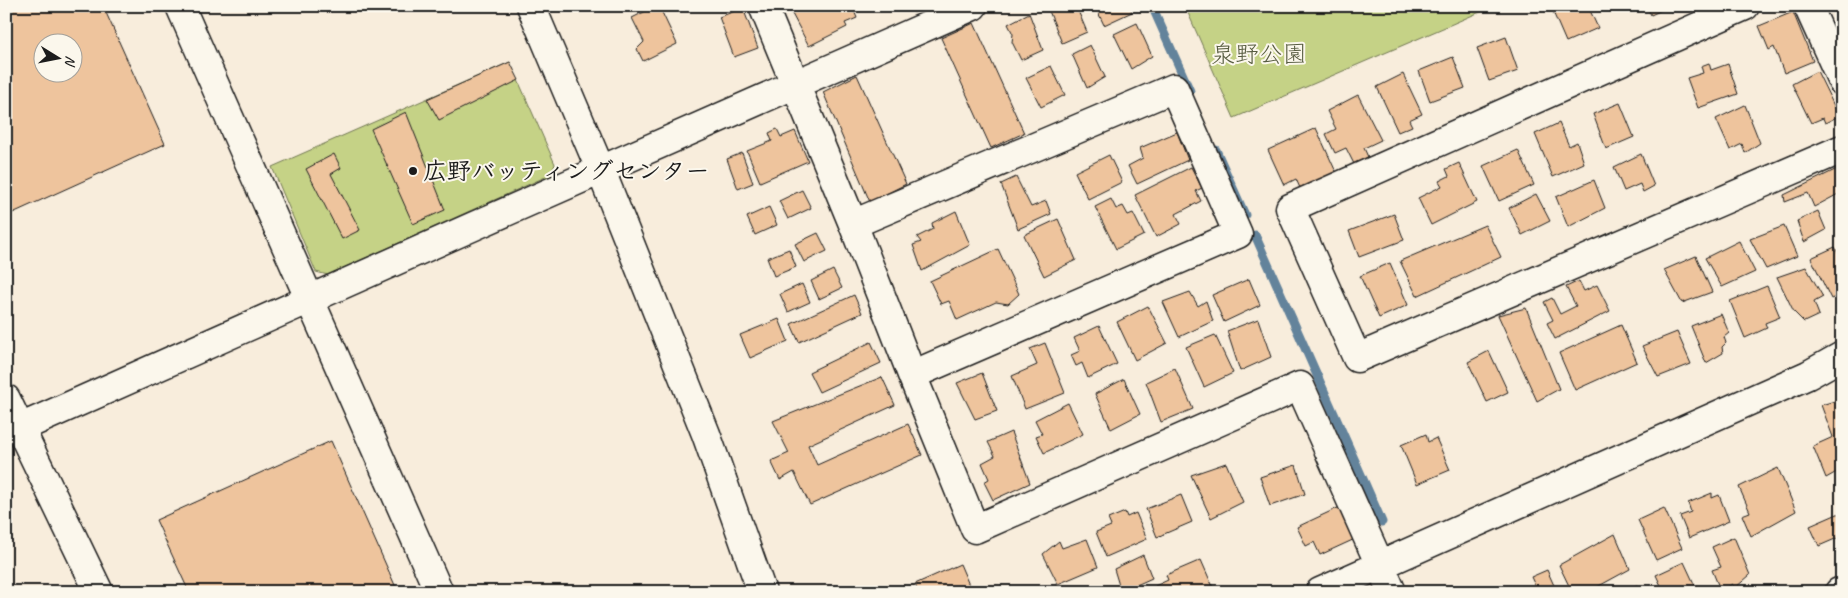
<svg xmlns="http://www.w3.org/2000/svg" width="1848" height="598" viewBox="0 0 1848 598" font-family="Caveat,'Klee One',sans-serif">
  <rect width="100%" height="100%" fill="#f8eddc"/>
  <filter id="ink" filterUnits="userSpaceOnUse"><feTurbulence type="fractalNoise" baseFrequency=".02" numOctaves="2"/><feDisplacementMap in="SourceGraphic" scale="10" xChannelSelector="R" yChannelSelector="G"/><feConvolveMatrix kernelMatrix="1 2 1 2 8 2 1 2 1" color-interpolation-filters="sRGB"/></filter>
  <g filter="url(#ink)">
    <path fill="#c5d286" stroke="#707751" d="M1185 6H1494L1234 118Z
      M510 62 555 164 552 174 328 275 316 272 272 167Z"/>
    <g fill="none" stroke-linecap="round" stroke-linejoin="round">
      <path stroke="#63839b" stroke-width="9" d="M1152 6 1190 91
        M1216 150 1245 215
        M1255 235 1382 522"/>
    </g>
    <path fill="#eec49d" stroke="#1c1c1c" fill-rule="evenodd" d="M6 6H103L165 144 6 216ZM42 42H72V72H42Z
      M656 6H659L677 44 643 61 637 49 644 42 632 18Z
      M804 6H852L857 18 845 23 847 27 809 46 791 12Z
      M911 6H919L914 13Z
      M1047 6H1076L1087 32 1062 43Z
      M1095 6H1129L1132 12 1104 25Z
      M1565 6H1588L1598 28 1566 42 1553 12Z
      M1636 6H1670L1651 15 1647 7 1639 11Z
      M743 8 758 48 734 57 719 17Z
      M1793 12 1813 61 1784 73 1774 47 1769 50 1759 26Z
      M1029 13 1043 50 1021 60 1012 42 1013 34 1008 24Z
      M974 23 1024 133 991 148 941 38Z
      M1137 23 1152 56 1131 69 1114 34Z
      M1506 37 1518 71 1489 81 1477 48Z
      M1090 45 1105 77 1087 88 1072 54Z
      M1453 57 1465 88 1430 101 1419 71Z
      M510 62 519 80 439 120 427 99Z
      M1709 63 1711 70 1728 64 1738 94 1698 108 1687 78 1703 73 1701 66Z
      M1051 66 1065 95 1041 107 1026 78Z
      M1817 71 1839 116 1825 123 1823 118 1811 123 1792 84Z
      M1403 74 1422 114 1409 120 1412 126 1398 132 1377 87Z
      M857 75 906 184 870 202 823 92Z
      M1358 95 1381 140 1364 148 1368 157 1354 164 1346 148 1335 153 1326 134 1336 129 1327 111Z
      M1620 103 1634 137 1606 149 1593 114Z
      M1745 105 1760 143 1745 153 1742 144 1730 150 1716 119Z
      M406 112 445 210 413 224 371 129Z
      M1559 123 1569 146 1577 142 1584 163 1553 177 1535 134Z
      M1316 128 1336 172 1300 188 1296 179 1284 185 1268 150Z
      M777 129 781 137 795 131 808 161 760 182 747 151 772 141 769 133Z
      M1177 132 1188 160 1137 184 1128 166 1143 158 1140 148Z
      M1518 150 1534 185 1499 201 1483 166Z
      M742 153 753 183 738 189 727 159Z
      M334 154 341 168 331 174 360 230 342 239 306 169Z
      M1641 154 1654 186 1643 192 1640 184 1624 191 1614 167Z
      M1109 155 1122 182 1088 199 1075 172Z
      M1459 163 1477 202 1431 225 1418 198 1442 186 1439 181 1449 176 1446 169Z
      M1191 167 1202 188 1196 191 1201 201 1176 214 1181 224 1156 237 1135 195Z
      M1841 167 1842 192 1814 207 1808 193 1785 202 1784 195Z
      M1016 177 1031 207 1046 201 1051 214 1018 229 1001 184Z
      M1594 180 1605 208 1568 227 1556 197Z
      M802 190 811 208 788 219 779 201Z
      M1536 194 1550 221 1522 235 1509 208Z
      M1111 199 1116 209 1123 206 1128 215 1133 213 1144 235 1116 249 1095 207Z
      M769 207 777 225 755 235 747 217Z
      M956 211 970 245 922 271 913 245 921 242 917 237 933 229 932 223Z
      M1818 211 1826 230 1804 242 1797 221Z
      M1394 214 1404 240 1359 257 1349 231Z
      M1058 219 1076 260 1044 276 1024 235Z
      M1485 225 1501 257 1417 296 1400 261Z
      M1784 226 1797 256 1766 269 1750 239Z
      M818 233 827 251 804 262 795 244Z
      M1739 241 1755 272 1722 287 1705 258Z
      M1835 247 1842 261V294L1831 299 1811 258Z
      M789 249 796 267 774 276 767 258Z
      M998 249 1019 294 1008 304 996 302 957 320 949 301 941 304 930 281Z
      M1696 256 1712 292 1682 303 1664 270Z
      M1390 263 1408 305 1379 318 1360 276Z
      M1806 267 1823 297 1814 302 1819 315 1804 322 1794 312 1777 277Z
      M833 270 842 288 819 299 811 281Z
      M1249 279 1260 305 1224 322 1212 295Z
      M1579 281 1584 291 1597 285 1610 311 1555 339 1547 323 1553 320 1544 302 1552 298 1560 314 1576 306 1566 287Z
      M802 284 810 302 788 312 780 294Z
      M1767 286 1780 317 1765 323 1767 328 1745 338 1730 301Z
      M1190 292 1198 306 1206 301 1213 321 1179 337 1163 302Z
      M854 295 862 313 799 342 791 324Z
      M1148 306 1167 343 1135 360 1117 322Z
      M1526 308 1559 389 1537 401 1498 315Z
      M1721 314 1729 333 1724 337 1726 343 1722 347 1723 353 1706 363 1691 326Z
      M779 319 788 341 750 358 740 335Z
      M1258 319 1271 357 1240 371 1227 331Z
      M1621 325 1637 362 1575 390 1559 353Z
      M1099 326 1117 364 1088 378 1082 363 1076 366 1071 355 1080 351 1074 338Z
      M1677 332 1691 364 1658 377 1642 346Z
      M1215 335 1233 373 1204 387 1186 347Z
      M871 342 881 363 819 392 809 372Z
      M1045 343 1065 393 1025 409 1012 376 1037 365 1030 349Z
      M1489 351 1508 392 1487 402 1468 362Z
      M1175 368 1193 409 1161 422 1146 382Z
      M982 373 997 411 975 419 957 383Z
      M882 377 895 405 808 445 817 465 908 424 922 455 810 505 794 472 780 480 771 461 789 453 773 421Z
      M1124 379 1140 414 1111 429 1095 394Z
      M1842 399V469L1826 478 1813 446 1833 437 1821 405Z
      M1068 403 1083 434 1044 453 1036 436 1042 434 1035 420Z
      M1011 432 1030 483 993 500 984 482 989 479 982 463 995 456 988 442Z
      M1426 434 1428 442 1436 438 1450 470 1417 484 1401 445Z
      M331 441 398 592H189L156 520Z
      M1226 463 1243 502 1211 518 1191 475Z
      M1296 465 1305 494 1270 506 1260 477Z
      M1778 468 1796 511 1751 536 1742 515 1750 512 1739 487Z
      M1712 493V498L1719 495 1729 521 1689 538 1680 516 1691 512 1688 503Z
      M1181 495 1192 522 1157 537 1146 509Z
      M1342 506 1357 538 1320 555 1314 542 1306 546 1297 527Z
      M1664 508 1682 548 1656 560 1638 520Z
      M1125 512 1127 517 1136 513 1147 539 1106 557 1096 532 1111 526 1108 519Z
      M1842 512V536L1819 546 1810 526Z
      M1615 534 1630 569 1588 592H1572L1559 565Z
      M1734 537 1750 575 1735 588 1732 584 1721 592 1712 570 1721 567 1712 547Z
      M1087 539 1098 567 1058 584 1043 554 1059 541 1062 548Z
      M1143 555 1152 578 1121 592 1114 569Z
      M1201 560 1215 592H1158L1155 586 1168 580 1166 575Z
      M1684 562 1698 592H1664L1656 575Z
      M960 564 972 592H918L915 584Z
      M1547 570 1557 592H1538L1531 577Z
      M1637 585 1640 592H1624Z"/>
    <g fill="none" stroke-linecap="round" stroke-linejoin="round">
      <g stroke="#1c1c1c" stroke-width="31">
        <path id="minor" d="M180 6 439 592
          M531 6 601 171 706 434 762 592
          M763 6 853 224 912 375 975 529 1300 386 1392 592
          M1745 6 1290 208 1357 358 1842 149
          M1808 6 1842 81
          M853 224 1174 88 1238 234 912 375
          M6 399 99 592
          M20 428C337 285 655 147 973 6
          M1320 592 1808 375 1842 356
          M1839 592 1842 591"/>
      </g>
      <use href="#minor" stroke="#fbf7ec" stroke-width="28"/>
    </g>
  </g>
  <circle fill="#1c1c1c" stroke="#fbf7ec" stroke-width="2" cx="413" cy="171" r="5"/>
  <g text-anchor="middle" stroke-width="4" stroke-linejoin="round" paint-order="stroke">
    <g font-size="24" fill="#575c41" stroke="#fbf7ec">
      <text x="1259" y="62">泉野公園</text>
    </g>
    <g font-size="24" font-weight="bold" fill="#1c1c1c" stroke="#fbf7ec" text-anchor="start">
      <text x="423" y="179">広野バッティングセンター</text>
    </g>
  </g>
  <rect width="1848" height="598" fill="none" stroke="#fbf7ec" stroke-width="25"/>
  <rect x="12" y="12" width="1823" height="573" fill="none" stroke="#1c1c1c" stroke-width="2" filter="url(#ink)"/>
  <g transform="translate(58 58) rotate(100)"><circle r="24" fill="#fbf7ec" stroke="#a29f99"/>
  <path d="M0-4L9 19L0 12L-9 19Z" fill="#1c1c1c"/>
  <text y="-8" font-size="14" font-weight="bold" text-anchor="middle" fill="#1c1c1c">N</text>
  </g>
</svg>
